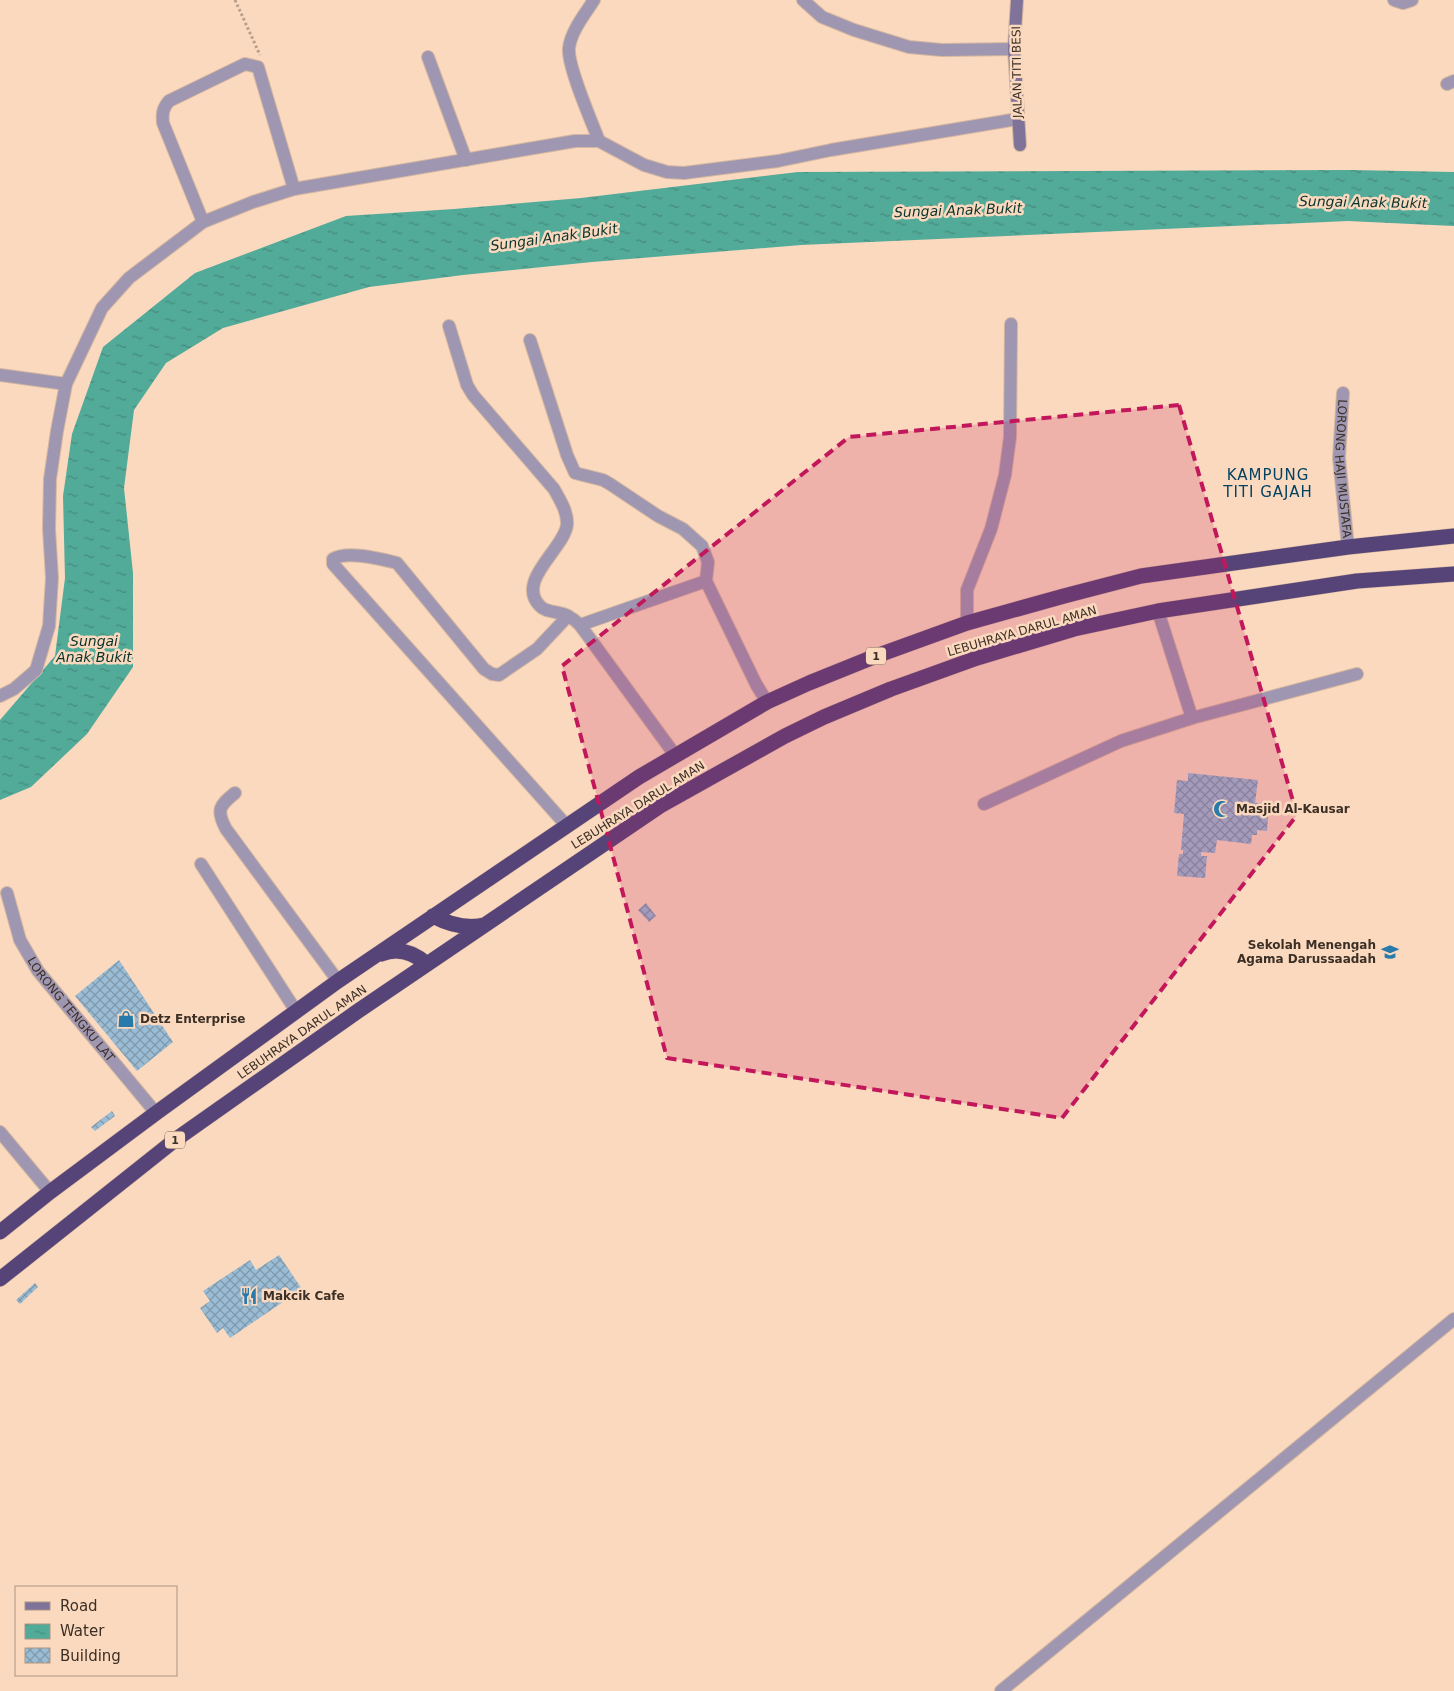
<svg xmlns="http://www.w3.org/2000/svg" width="1454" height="1691" viewBox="0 0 1454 1691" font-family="'DejaVu Sans',sans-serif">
  <defs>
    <pattern id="water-ripples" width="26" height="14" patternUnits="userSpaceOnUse" patternTransform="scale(1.25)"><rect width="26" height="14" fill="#52aa99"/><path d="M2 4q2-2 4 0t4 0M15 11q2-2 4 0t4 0" fill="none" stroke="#458b7d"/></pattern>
    <pattern id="building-cross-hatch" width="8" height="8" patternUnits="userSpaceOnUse" patternTransform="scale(1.25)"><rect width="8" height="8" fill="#9abcd4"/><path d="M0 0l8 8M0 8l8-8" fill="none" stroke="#7f99ac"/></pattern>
  </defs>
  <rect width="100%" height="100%" fill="#fad9bf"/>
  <path fill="url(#water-ripples)" d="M1351 170 1454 172V226L1348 221 801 245 592 262 463 275 369 287 223 328 166 363 134 410 124 488 133 573V667L87 734 31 787 0 800V720L55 656 65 578 63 496 72 434 103 347 195 273 346 216 454 209 581 198 798 172Z"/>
  <path fill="url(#building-cross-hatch)" d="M1188 773 1258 780 1255 803 1269 804 1267 831 1257 830V835H1252L1251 844 1217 840 1215 853 1201 852V856H1207L1205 878 1177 876 1179 854H1183V850H1181L1184 814 1174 813 1177 780 1188 781Z
    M646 903 656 916 649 922 638 910Z
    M119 960 173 1042 137 1071 75 996Z
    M112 1111 115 1116 95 1131 91 1127Z
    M279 1255 302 1289 230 1338 223 1328 217 1333 200 1308 210 1301 203 1291 250 1260 256 1270Z
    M35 1283 38 1287 20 1304 16 1300Z"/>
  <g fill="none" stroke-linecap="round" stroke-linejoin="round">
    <g stroke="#d4b7a0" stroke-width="14">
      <g id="street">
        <path d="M594 0C585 14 571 31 569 48 567 66 592 122 599 141"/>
        <path d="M803 0 822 17 854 30 909 47 942 50 1014 49"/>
        <path d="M1394 0 1403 3 1412 0"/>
        <path d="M428 57 466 160"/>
        <path d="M1447 84 1454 81"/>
        <path d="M203 222 163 123C162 113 163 108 169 101L245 64 258 67 294 189"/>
        <path d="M449 326 467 385 473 395 554 489C560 500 568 512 567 525 564 549 515 581 540 606 546 613 559 611 568 616 572 618 577 622 580 625L675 755"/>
        <path d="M530 340 567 455 575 473 603 480 610 484 658 516 683 529 702 546 708 562 706 581 756 684 767 702"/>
        <path d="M0 375 66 384"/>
        <path id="s1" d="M1343 393 1339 458 1348 547"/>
        <path d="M1158 611 1192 718"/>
        <path d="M967 623V590L991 529 1005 475 1010 437 1011 324"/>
        <path d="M580 625 706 581"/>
        <path d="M0 696 14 689 36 670 49 626 52 578 49 529 50 479 57 431 66 384 102 308 129 278 203 222 253 202 294 189 575 141H599L644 165 667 172 684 173 778 161 831 150 1018 119"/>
        <path d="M235 793C219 806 216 810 226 829L338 981"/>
        <path d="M984 804 1121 741 1192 718 1357 674"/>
        <path d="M567 826 333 564V559C347 550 381 559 397 563L484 669 492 674 499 675 537 649 568 616"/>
        <path d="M201 864 296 1011"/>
        <path id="s2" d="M7 893 20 940 38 971 156 1113"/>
        <path d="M0 1132 50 1192"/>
        <path d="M1001 1691 1454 1319"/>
      </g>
    </g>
    <g stroke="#d4b7a0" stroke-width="14">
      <path id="secondary" d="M1017 0 1014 49 1020 145"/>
    </g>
    <g stroke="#d4b7a0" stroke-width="16">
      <path id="highway" d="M433 916C450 925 466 929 484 925
        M381 954C398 947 413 952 427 964
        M0 1232 50 1192 156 1113 338 981 639 777 767 702 809 683 876 656 967 623 1064 596 1141 576 1348 547 1454 536
        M0 1279 175 1140 358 1011 660 806 785 736 824 717 891 689 977 658 1074 629 1158 611 1357 581 1454 574"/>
    </g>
    <path stroke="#b89e89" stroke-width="3" stroke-dasharray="2.5 2.5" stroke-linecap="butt" d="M235 0 260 55"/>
    <use href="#street" stroke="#9f96b1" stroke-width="12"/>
    <use href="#secondary" stroke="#7f739a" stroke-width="12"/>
    <use href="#highway" stroke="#564378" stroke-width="15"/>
  </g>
  <path fill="#c2185b" fill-opacity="0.2" stroke="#c2185b" stroke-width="4" stroke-dasharray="10 6" stroke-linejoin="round" d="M1179 405 1297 815 1062 1118 667 1058 562 666 849 437Z"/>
  <defs>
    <g id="mosque-bare" transform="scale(1.35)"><path d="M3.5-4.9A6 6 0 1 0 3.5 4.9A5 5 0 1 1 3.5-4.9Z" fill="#287aab" stroke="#fad9bf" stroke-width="2.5" paint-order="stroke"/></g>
    <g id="school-bare" transform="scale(1.35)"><path d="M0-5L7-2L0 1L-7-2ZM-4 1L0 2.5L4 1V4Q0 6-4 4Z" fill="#287aab" stroke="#fad9bf" stroke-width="2.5" paint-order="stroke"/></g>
    <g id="shop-bare" transform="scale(1.35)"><path d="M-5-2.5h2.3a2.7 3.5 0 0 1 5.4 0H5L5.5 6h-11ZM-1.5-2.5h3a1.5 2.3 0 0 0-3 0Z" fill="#287aab" stroke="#fad9bf" stroke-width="2.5" paint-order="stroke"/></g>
    <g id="restaurant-bare" transform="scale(1.35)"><path d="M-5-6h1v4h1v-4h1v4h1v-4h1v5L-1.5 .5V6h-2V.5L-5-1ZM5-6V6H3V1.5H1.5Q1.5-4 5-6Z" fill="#287aab" stroke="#fad9bf" stroke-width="2.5" paint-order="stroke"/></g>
  </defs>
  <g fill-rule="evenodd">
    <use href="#mosque-bare" x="1222" y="809"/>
    <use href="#school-bare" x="1390" y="952"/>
    <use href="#shop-bare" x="126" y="1019"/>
    <use href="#restaurant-bare" x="249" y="1296"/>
  </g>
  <g text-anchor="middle" stroke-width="5" stroke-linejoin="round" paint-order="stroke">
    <g fill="#fad9bf" stroke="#756253" stroke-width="1">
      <rect x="866" y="647.5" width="20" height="17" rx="4"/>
      <rect x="165" y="1131.5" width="20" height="17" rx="4"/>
    </g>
    <g font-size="11" font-weight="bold" fill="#3c2f25">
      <text x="876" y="660">1</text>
      <text x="175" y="1144">1</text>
    </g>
    <g font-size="12" fill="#3c2f25" stroke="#fad9bf">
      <text transform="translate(1017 72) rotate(-91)" y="4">JALAN TITI BESI</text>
      <text dy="4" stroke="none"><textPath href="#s1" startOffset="76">LORONG HAJI MUSTAFA</textPath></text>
      <text transform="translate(1022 631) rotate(-16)" y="4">LEBUHRAYA DARUL AMAN</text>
      <text transform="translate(638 805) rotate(-32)" y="4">LEBUHRAYA DARUL AMAN</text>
      <text dy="4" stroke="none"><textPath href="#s2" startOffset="135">LORONG TENGKU LAT</textPath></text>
      <text transform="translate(302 1032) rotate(-35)" y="4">LEBUHRAYA DARUL AMAN</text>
    </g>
    <g font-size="12" font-weight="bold" fill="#3c2f25" stroke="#fad9bf" text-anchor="start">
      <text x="1236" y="813">Masjid Al-Kausar</text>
      <text x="1376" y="949" text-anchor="end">Sekolah Menengah<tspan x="1376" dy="14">Agama Darussaadah</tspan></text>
      <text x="140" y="1023">Detz Enterprise</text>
      <text x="263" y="1300">Makcik Cafe</text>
    </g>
    <g font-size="14" font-style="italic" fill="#08332c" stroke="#fad9bf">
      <text transform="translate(1363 202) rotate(1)" y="5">Sungai Anak Bukit</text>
      <text transform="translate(958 210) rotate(-2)" y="5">Sungai Anak Bukit</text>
      <text transform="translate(554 237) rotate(-8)" y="5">Sungai Anak Bukit</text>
      <text x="94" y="646">Sungai<tspan x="94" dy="16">Anak Bukit</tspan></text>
    </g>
    <g font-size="15" letter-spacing="1" fill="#034262" stroke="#fad9bf">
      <text x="1268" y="480">KAMPUNG<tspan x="1268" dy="17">TITI GAJAH</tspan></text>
    </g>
  </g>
  <rect x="15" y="1586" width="162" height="90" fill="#fad9bf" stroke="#ae9581"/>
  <rect x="25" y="1602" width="25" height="8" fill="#7f739a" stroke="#ae9581"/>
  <text x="60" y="1611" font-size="15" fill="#3c2f25">Road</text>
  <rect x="25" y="1624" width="25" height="15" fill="url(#water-ripples)" stroke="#ae9581"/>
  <text x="60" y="1636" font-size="15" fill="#3c2f25">Water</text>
  <rect x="25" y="1648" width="25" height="15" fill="url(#building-cross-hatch)" stroke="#ae9581"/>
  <text x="60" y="1661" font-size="15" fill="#3c2f25">Building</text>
</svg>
